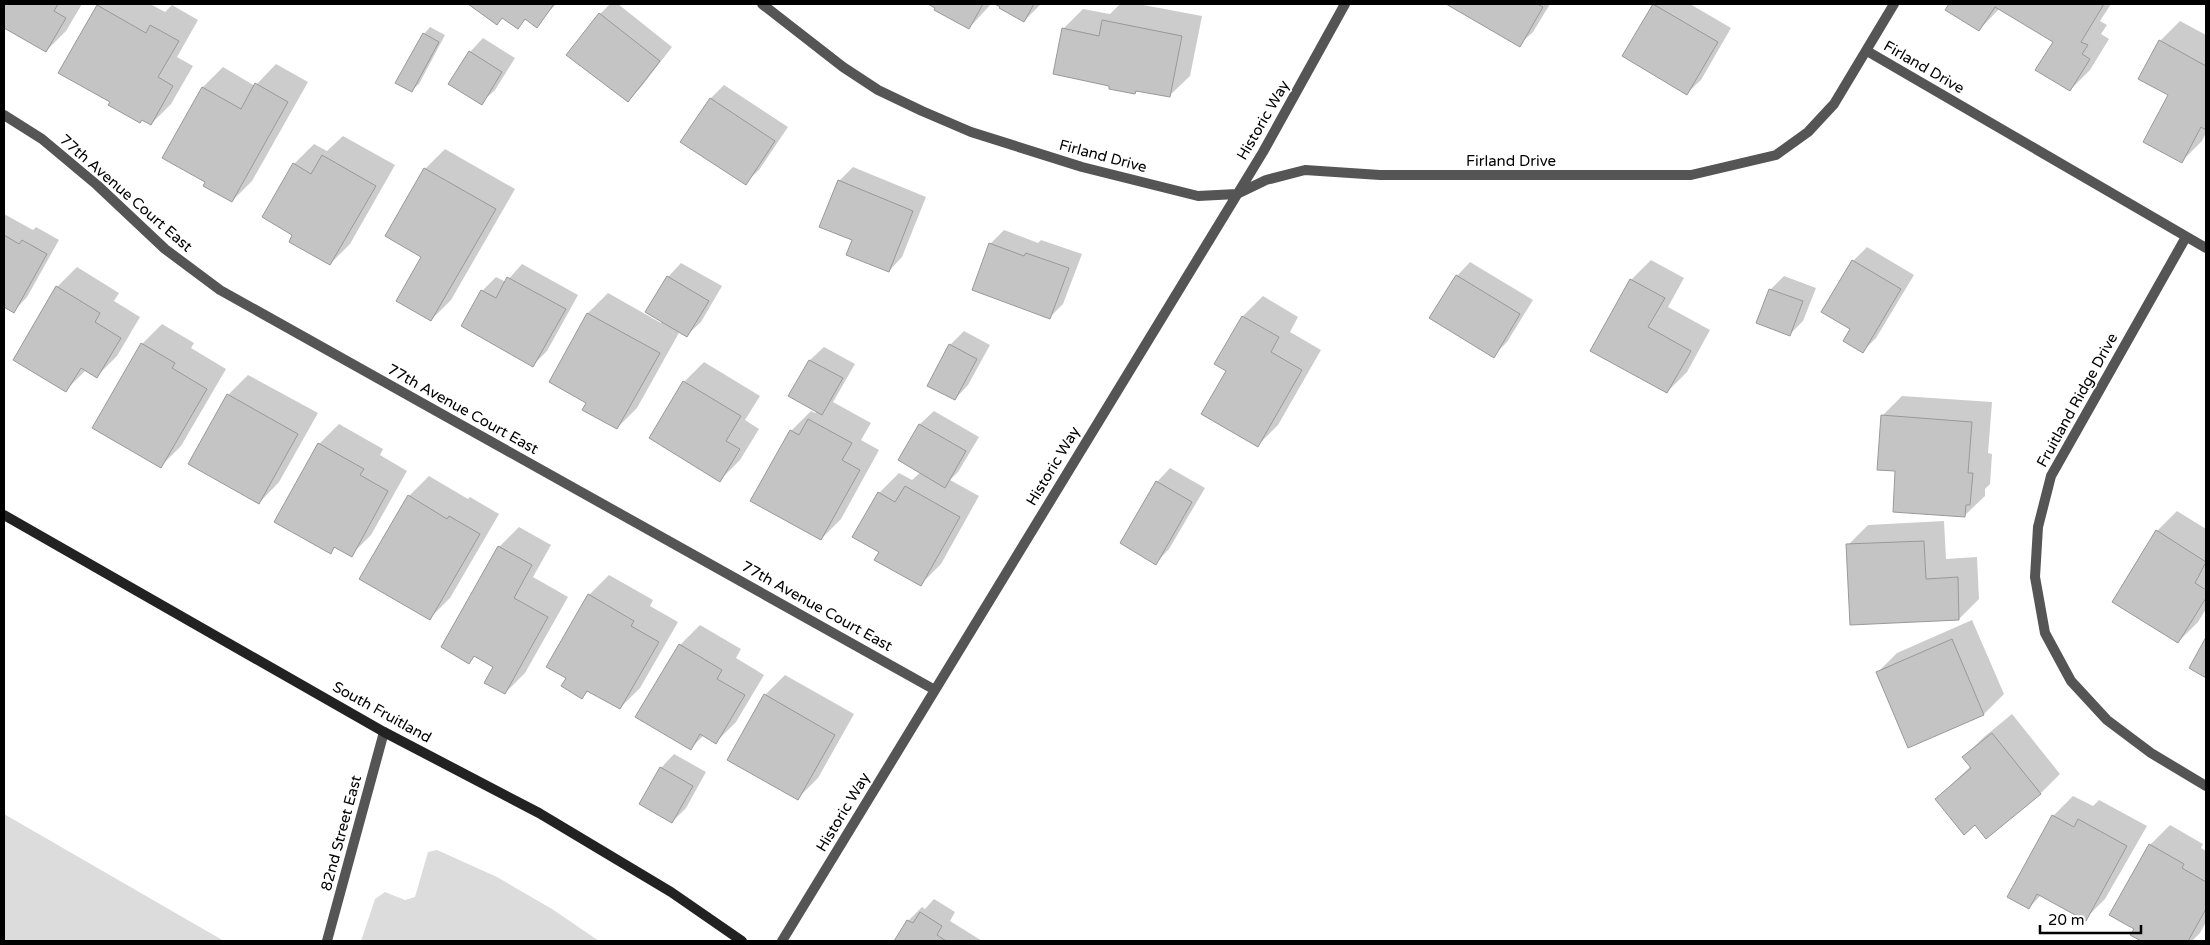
<svg xmlns="http://www.w3.org/2000/svg" width="2210" height="945" viewBox="0 0 2210 945" font-family="'Varela Round',sans-serif">
  <rect width="100%" height="100%" fill="#fff"/>
  <path fill="#dcdcdc" d="M4 814 224 941H4Z
    M437 850 497 877 552 909 599 941H361L375 899 385 892 405 900 415 897 428 852Z"/>
  <path fill="#0003" d="M4 4H82L66 31 46 51 4 27Z
    M100 4H150L165 12 172 5 198 20 177 57 193 66 171 104 151 124 111 101 98 6Z
    M470 4H556L536 26 526 19 518 27 503 17 496 24Z
    M610 4H618L672 47 641 87 628 101 600 14Z
    M929 4H991L969 28Z
    M997 4H1041L1024 21Z
    M1120 4H1138L1202 16 1190 76 1169 96 1138 90 1135 93 1111 85 1063 29 1083 9 1110 14Z
    M1448 4H1550L1533 32 1519 45Z
    M1655 4H1690L1731 28 1701 80 1687 93Z
    M1950 4H2111L2100 21 2107 25 2101 34 2109 39 2090 70 2070 90 2054 42 2000 8 1979 30 1947 10Z
    M2180 21 2206 35V133L2202 141 2182 161 2160 41Z
    M430 27 445 35 419 84 412 90 424 34Z
    M483 38 515 58 495 90 481 103 470 52Z
    M276 64 308 82 252 181 232 201 206 182 163 157 203 87 223 67 255 86Z
    M724 85 788 127 759 170 745 183 710 99Z
    M343 136 395 165 350 244 330 264 294 234V164L314 144 327 151Z
    M445 149 515 189 451 300 431 320 423 256 425 169Z
    M853 167 926 197 902 257 889 271 853 239 839 181Z
    M4 214 33 230 36 227 59 240 27 297 14 311 4 306Z
    M1004 230 1038 243 1041 240 1082 254 1063 304 1050 317 990 244Z
    M1867 247 1914 275 1876 338 1862 352 1852 329 1853 261Z
    M1651 260 1684 278 1668 307 1710 330 1687 372 1667 392 1631 280Z
    M1470 262 1533 300 1507 342 1493 356 1457 276Z
    M681 263 722 286 701 322 687 335 680 331 637 408 617 428 588 402 550 381 588 313 608 293 661 323 668 277Z
    M522 264 578 295 547 351 533 365 463 326 482 291 496 277 506 282Z
    M77 267 119 293 114 301 140 317 117 356 97 376 86 370 66 390 57 287Z
    M1784 276 1816 288 1803 321 1790 334 1770 290Z
    M1263 296 1298 317 1290 332 1321 350 1278 425 1258 445 1227 370 1216 364 1243 316Z
    M162 324 194 343 191 348 226 369 181 446 161 466 142 344Z
    M964 331 990 345 968 385 955 399 950 345Z
    M824 347 855 364 833 402 871 423 861 440 879 450 841 519 821 539 791 431 811 411 815 413 818 411 790 396 810 360Z
    M704 362 760 396 745 420 759 429 740 460 720 480 684 382Z
    M248 375 318 413 279 482 259 503 190 464 228 395Z
    M1902 396 1992 402 1988 453 1992 454 1990 484 1985 489V496L1964 516 1897 470 1882 416Z
    M934 411 979 437 958 472 950 480 979 496 941 564 921 584 881 552 879 493 899 473 912 480 921 472 900 459 920 424Z
    M339 424 383 449 380 455 407 471 371 535 351 555 336 547 330 552 319 444Z
    M1170 468 1205 488 1169 549 1156 563 1157 482Z
    M429 476 468 499 470 497 499 514 450 598 430 618 409 496Z
    M2177 511 2206 529V609L2198 622 2178 642 2157 531Z
    M1944 521 1946 559 1977 557 1979 599 1959 619 1848 545 1868 525Z
    M519 527 551 545 533 577 568 597 525 673 505 693 495 667 475 656 469 662 499 547Z
    M609 575 653 600 650 606 678 622 640 688 620 708 589 690 582 697 567 678 589 595Z
    M1972 620 2004 694 1984 714 1909 746 1877 673 1897 653Z
    M700 625 741 649 736 658 764 675 736 722 716 742 704 735 691 748 637 717 680 645Z
    M785 675 854 714 818 778 798 798 765 695Z
    M2012 714 2060 774 2040 794 1976 824 1936 799 1971 766 1964 757 1984 737Z
    M674 754 706 772 686 808 672 822 661 768Z
    M2073 796 2093 806 2099 800 2147 826 2105 899 2085 919 2041 895 2029 908 2008 896 2053 816Z
    M2170 825 2203 844 2201 848 2206 851V922L2200 933 2192 941H2143L2132 935 2135 929 2150 845Z
    M934 899 955 912 950 921 982 941H896L908 921 922 907 925 909Z"/>
  <path fill="#c4c4c4" stroke="#999" d="M4 4H58L54 11 66 18 46 52 4 28Z
    M468 4H554L537 28 525 19 518 29 502 18 497 25Z
    M928 4H983L969 29 934 10 935 8Z
    M995 4H1034L1024 22 999 8 1000 7Z
    M1446 4H1537L1543 7 1520 47Z
    M1653 4 1718 42 1687 95 1622 56Z
    M1949 4H2104L2081 42 2088 45 2082 54 2090 59 2070 91 2035 70 2053 42 1995 7 1979 31 1945 10Z
    M97 5 146 33 150 25 179 41 158 77 173 86 151 125 142 120 140 123 108 105 110 102 58 73Z
    M599 13 660 61 628 102 566 55Z
    M1102 20 1182 36 1170 97 1136 91 1135 94 1109 89V86L1053 74 1062 28 1099 36Z
    M423 33 439 42 412 92 395 83Z
    M2159 40 2206 66V130L2201 127 2182 163 2143 142 2168 95 2138 79Z
    M469 51 502 72 482 105 448 84Z
    M255 83 288 102 232 202 203 186 205 182 162 158 202 87 241 109Z
    M710 98 775 141 746 185 680 142Z
    M322 155 376 186 330 265 289 242 292 235 262 217 293 163 311 174Z
    M424 168 496 209 431 321 396 301 421 257 385 236Z
    M838 180 913 211 889 272 846 255 852 240 819 227Z
    M4 235 19 244 22 240 47 254 14 313 4 307Z
    M989 243 1024 256 1026 253 1069 268 1050 319 972 290Z
    M1852 260 1901 289 1863 353 1843 341 1850 329 1821 312Z
    M1456 275 1520 314 1494 358 1429 318Z
    M667 276 709 301 687 337 645 312Z
    M507 277 566 309 533 367 461 326 481 290 496 298Z
    M1630 279 1665 298 1648 327 1691 351 1667 393 1590 351Z
    M56 286 100 313 95 322 121 338 97 378 81 368 66 392 13 360Z
    M1769 289 1803 301 1790 336 1756 323Z
    M587 313 660 353 617 429 582 410 586 403 549 382Z
    M1242 316 1279 337 1271 352 1302 370 1258 447 1201 414 1226 371 1214 364Z
    M141 343 175 363 172 368 207 389 161 468 92 428Z
    M949 344 977 359 955 400 927 386Z
    M809 360 843 378 822 415 788 396Z
    M683 381 741 416 726 441 740 449 720 482 649 438Z
    M227 394 298 434 259 504 188 464Z
    M1881 415 1972 422 1968 473H1973L1970 505H1966L1965 517 1893 512 1895 471 1877 470Z
    M808 419 852 443 842 460 860 470 821 540 750 501 790 430 799 435Z
    M919 424 966 451 945 488 898 460Z
    M318 443 364 469 360 475 388 491 352 557 334 547 331 554 274 522Z
    M1156 481 1192 502 1156 565 1120 543Z
    M905 486 960 517 921 586 874 560 879 552 852 537 878 492 895 502Z
    M408 495 447 519 449 516 480 534 430 620 359 579Z
    M2156 530 2206 562 2195 583 2206 590V598L2178 643 2112 602Z
    M1924 541 1926 579 1958 577 1959 620 1850 625 1846 544Z
    M498 546 532 565 514 598 548 617 505 694 484 683 493 667 474 656 469 664 441 647Z
    M588 594 634 621 631 626 659 642 620 709 587 691 582 699 561 686 566 678 546 667Z
    M2206 637V678L2189 668Z
    M1952 639 1984 715 1908 748 1876 672Z
    M679 644 722 670 717 679 745 695 716 744 700 734 691 750 635 717Z
    M764 694 835 735 798 800 727 760Z
    M1992 733 2041 794 1986 839 1975 825 1964 835 1935 799 1971 768 1962 757Z
    M660 767 693 786 672 823 639 804Z
    M2052 815 2074 827 2078 819 2127 846 2086 921 2037 894 2029 909 2007 897Z
    M2149 844 2184 864 2182 868 2206 882V909L2188 941H2141L2130 935 2134 929 2109 915Z
    M920 912 942 926 937 935 946 941H894L907 920 913 923Z"/>
  <g fill="none" stroke-linecap="round" stroke-linejoin="round">
    <path stroke="#555" stroke-width="10" d="M762 4 843 67 878 90 922 111 971 132 1082 167 1198 196 1237 194 1266 180 1305 170 1380 175H1691L1776 155 1808 132 1834 104 1894 4
      M1867 51 2206 248
      M4 115 42 139 97 185 165 249 220 290 935 690
      M2186 237 2051 476 2038 527 2035 577 2045 633 2071 681 2107 720 2151 753 2206 786
      M327 941 384 732
      M782 941 1263 152 1345 4"/>
    <path stroke="#222" stroke-width="10" d="M4 515 384 732 539 813 671 892 742 941"/>
  </g>
  <g text-anchor="middle" stroke-width="4" stroke-linejoin="round" paint-order="stroke">
    <g font-size="15" fill="#000" stroke="#fff">
      <text transform="translate(1924 67) rotate(30)" y="5">Firland Drive</text>
      <text transform="translate(1263 120) rotate(-60)" y="5">Historic Way</text>
      <text transform="translate(1103 156) rotate(15)" y="5">Firland Drive</text>
      <text x="1511" y="166">Firland Drive</text>
      <text transform="translate(126 193) rotate(41)" y="5">77th Avenue Court East</text>
      <text transform="translate(2077 400) rotate(-61)" y="5">Fruitland Ridge Drive</text>
      <text transform="translate(463 409) rotate(29)" y="5">77th Avenue Court East</text>
      <text transform="translate(1053 466) rotate(-59)" y="5">Historic Way</text>
      <text transform="translate(817 606) rotate(29)" y="5">77th Avenue Court East</text>
      <text transform="translate(382 712) rotate(29)" y="5">South Fruitland</text>
      <text transform="translate(843 812) rotate(-59)" y="5">Historic Way</text>
      <text transform="translate(341 833) rotate(-75)" y="5">82nd Street East</text>
    </g>
  </g>
  <rect width="2210" height="945" fill="none" stroke="#000000" stroke-width="10"/>
  <path d="M2040 925v8h101v-8" fill="none" stroke="#000000" stroke-width="2.5"/>
  <text x="2048" y="925" font-size="15" fill="#000000" stroke="#ffffff" stroke-width="4" paint-order="stroke">20 m</text>
</svg>
